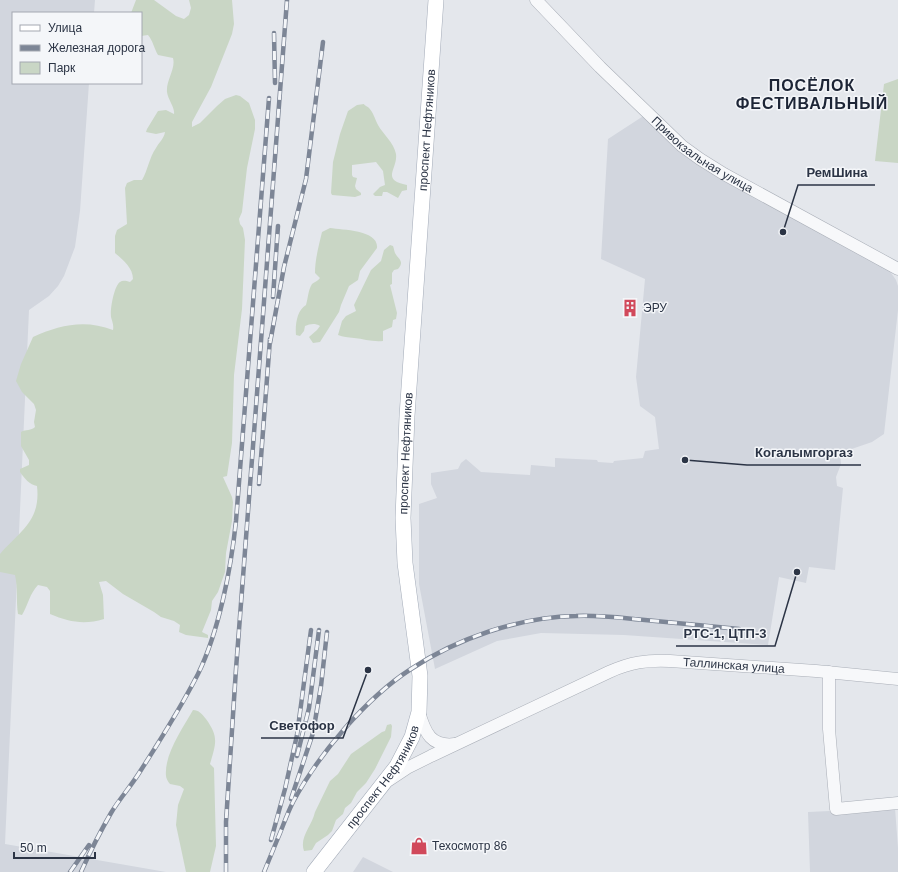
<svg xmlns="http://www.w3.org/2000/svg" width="898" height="872" viewBox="0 0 898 872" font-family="Helvetica,sans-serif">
  <rect width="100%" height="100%" fill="#e4e7ec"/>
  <path fill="#d2d6de" d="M0 0H95L94 13H13V83H89L80 211 75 247 64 276 58 286 49 296 29 310 5 844 166 872H0Z
    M648 113 682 146 882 260 896 280 898 286V310L884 434 872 442 840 453 841 464 836 477 837 486 843 488 835 570 809 567 806 583 779 577 768 645 624 635 541 633 497 641 435 669 419 584V504L437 498 431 484V473L458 469 461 463 466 459 481 472 530 475 531 465 555 467V458L597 460 598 462 613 463 614 461 643 458 645 451 659 449 655 417 640 406 636 377 645 279 601 259 608 139Z
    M895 808 898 848V872H810L808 812Z
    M363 857 393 872H353Z"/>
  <path fill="#c9d6c5" d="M136 0H154L176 16 184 19 189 15 191 8 189 0H232L234 24 232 34 211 87 192 122V127L200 123 217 106 225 99 236 95 240 96 249 103 255 120V129L247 168 242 212 239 219 240 224 243 228 245 240 242 309 234 375 232 443 227 476 223 477 232 497 233 502 232 521 226 553 225 572 218 592 212 601 211 610 202 632 208 635V638L186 635 179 632 180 625 174 621 161 617 154 612 123 594 106 581 99 582 103 595 104 619C84 625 69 622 50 614V591L47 587 38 585C30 593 28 605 22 615L18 614C16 601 18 588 15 575L0 572V554C20 531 41 521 37 486 30 485 24 478 20 472V469L29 465V460L21 446V432C26 429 31 431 35 427L34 422 36 410 34 404 22 392 16 381 21 364 33 337C59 325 85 319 113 330 114 325 112 321 111 317 110 309 114 286 120 282 123 280 126 281 130 282L133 279C133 268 123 260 115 253V236L117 230 127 224 125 188 127 183 134 180H142C148 170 149 158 156 148 159 142 164 139 165 132L156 134 146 132 147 129 158 111 166 110 174 114C175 107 168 100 167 92 166 80 176 69 173 58L158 55C154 48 153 41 148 35L141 36V13H131Z
    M898 79V163L875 161 884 84Z
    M364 104C364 105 368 107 369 108 373 112 375 119 378 125 383 134 394 143 396 154 398 169 380 180 407 185V190L402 191 398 198 387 192H383L382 196H375L373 194 380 187 385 185 383 171 376 162 352 165V175L353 177 357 178 355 186 356 189 361 193V195L355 197 332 195 331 193 333 162 340 134 348 111 357 105Z
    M330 228C343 230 379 230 377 248L360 271 358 280 349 286 341 305 339 312 320 342 313 343 309 337 317 330 320 326C315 323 310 324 305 326L304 331 300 336 296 335C295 325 297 310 306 305 308 299 308 290 312 284 314 282 318 281 320 278L315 273C315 259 319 245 322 232Z
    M390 245 393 246C394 248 394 251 395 253 398 259 405 261 398 269L394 270 392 273V284L390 285 397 313 396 319 393 320 392 327 383 331V341C372 342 364 339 354 338 348 337 343 337 338 335L342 321 346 316 356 311 354 305 371 270 381 261 384 250Z
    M193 710C199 710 202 714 206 719 219 737 216 743 210 764L214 768 216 846 210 872H186L176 825 178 805 184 789 180 786 170 784C168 782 166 778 166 776 164 754 183 728 193 710Z
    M391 724 392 726 391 737 375 769 366 783 357 792 351 803 345 808 343 814 336 820 332 831 328 835 316 843 312 850 304 851C299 837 312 826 315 812L330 781 338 774 351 754 382 732 385 731 387 725Z"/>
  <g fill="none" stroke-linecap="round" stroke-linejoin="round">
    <g stroke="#a9aeb7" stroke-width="13">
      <g id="minor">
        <path id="s1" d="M536 0 600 67 682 146 700 159 724 174 898 269"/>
        <path d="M829 672V729L836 809 898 803"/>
        <path d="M419 712C425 733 431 747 455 744"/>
        <path id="s2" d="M389 780 407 768 431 756 609 672C631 662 647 660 670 661L816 671 898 679"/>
      </g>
    </g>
    <g stroke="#a3abb8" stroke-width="16">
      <g id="major">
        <path id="s3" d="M314 872 397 766 412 737 419 712 420 676 405 563 403 518 407 416 436 0"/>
      </g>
    </g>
    <use href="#minor" stroke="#f7f8fa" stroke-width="12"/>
    <use href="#major" stroke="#fff" stroke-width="15"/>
    <g stroke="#7d8696" stroke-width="4.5">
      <path id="rail" d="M274 33 275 83
        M273 297 278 226
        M270 343 284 267 306 179 323 42
        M259 484 270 339
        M297 756 309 708 319 630
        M291 799 313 733 321 686 327 632
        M278 838C283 826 287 814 293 802 318 755 366 698 411 669 458 638 519 617 576 616 599 615 622 618 645 620 677 623 708 626 739 629
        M271 840 285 789 297 735 311 630
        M70 872 89 845
        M81 872C90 852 100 832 111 813 120 798 132 785 141 770 161 739 181 707 198 674 219 631 231 569 236 521L269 98
        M226 872V822L236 669 287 0
        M264 872 280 833"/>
    </g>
    <use href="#rail" stroke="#f4f6f9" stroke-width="3" stroke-dasharray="9" stroke-linecap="butt"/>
  </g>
  <defs>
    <g id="building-bare" transform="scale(1.38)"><path d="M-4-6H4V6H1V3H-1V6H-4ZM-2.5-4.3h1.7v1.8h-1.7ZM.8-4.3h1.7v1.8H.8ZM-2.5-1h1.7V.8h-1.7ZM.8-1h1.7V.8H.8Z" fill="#d1495b" stroke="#f4f6f9" stroke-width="2.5" paint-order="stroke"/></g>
    <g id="shop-bare" transform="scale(1.38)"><path d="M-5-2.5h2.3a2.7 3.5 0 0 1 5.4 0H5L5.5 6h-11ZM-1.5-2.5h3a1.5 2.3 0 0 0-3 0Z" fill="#d1495b" stroke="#f4f6f9" stroke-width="2.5" paint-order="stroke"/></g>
  </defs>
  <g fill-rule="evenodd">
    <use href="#building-bare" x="630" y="308"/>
    <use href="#shop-bare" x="419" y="846"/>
  </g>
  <g text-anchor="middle" stroke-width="3" stroke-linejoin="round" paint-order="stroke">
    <g font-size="12" fill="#2b3445" stroke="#f4f6f9">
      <text dy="4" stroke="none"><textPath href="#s3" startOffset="777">проспект Нефтяников</textPath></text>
      <text dy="4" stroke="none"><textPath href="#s1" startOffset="228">Привокзальная улица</textPath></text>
      <text dy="4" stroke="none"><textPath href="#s3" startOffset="453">проспект Нефтяников</textPath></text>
      <text dy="4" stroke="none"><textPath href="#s2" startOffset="372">Таллинская улица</textPath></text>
      <text dy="4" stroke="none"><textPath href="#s3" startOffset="118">проспект Нефтяников</textPath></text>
    </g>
    <g font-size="12" fill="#2b3445" stroke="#f4f6f9" text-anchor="start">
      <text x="643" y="312">ЭРУ</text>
      <text x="432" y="850">Техосмотр 86</text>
    </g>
    <g font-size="16" font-weight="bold" letter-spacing="1" fill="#1d2536" stroke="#f4f6f9">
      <text x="812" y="91">ПОСЁЛОК<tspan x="812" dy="18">ФЕСТИВАЛЬНЫЙ</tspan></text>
    </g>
  </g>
  <path fill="none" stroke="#2b3445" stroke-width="1.5" d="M783 232L798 185H875M685 460L747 465H861M797 572L775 646H676M368 670L343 738H261"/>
  <g fill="#2b3445" stroke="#f4f6f9" stroke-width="1.5">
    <circle cx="783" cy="232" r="4"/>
    <circle cx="685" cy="460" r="4"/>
    <circle cx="797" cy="572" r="4"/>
    <circle cx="368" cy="670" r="4"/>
  </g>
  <g font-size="13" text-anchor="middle" font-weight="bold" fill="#2b3445" stroke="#f4f6f9" stroke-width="3" stroke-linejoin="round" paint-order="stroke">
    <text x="837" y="177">РемШина</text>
    <text x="804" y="457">Когалымгоргаз</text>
    <text x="725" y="638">РТС-1, ЦТП-3</text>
    <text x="302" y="730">Светофор</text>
  </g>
  <rect x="12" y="12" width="130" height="72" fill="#f4f6f9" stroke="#a4a8b1"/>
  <rect x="20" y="25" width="20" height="6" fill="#ffffff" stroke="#a4a8b1"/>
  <text x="48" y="32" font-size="12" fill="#2b3445">Улица</text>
  <rect x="20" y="45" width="20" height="6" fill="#7d8696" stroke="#a4a8b1"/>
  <text x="48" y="52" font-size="12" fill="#2b3445">Железная дорога</text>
  <rect x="20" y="62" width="20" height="12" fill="#c9d6c5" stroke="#a4a8b1"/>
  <text x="48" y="72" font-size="12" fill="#2b3445">Парк</text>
  <path d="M14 852v6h81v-6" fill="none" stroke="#2b3445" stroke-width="2"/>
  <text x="20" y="852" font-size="12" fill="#2b3445" stroke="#f4f6f9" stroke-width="3" paint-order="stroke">50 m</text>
</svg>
